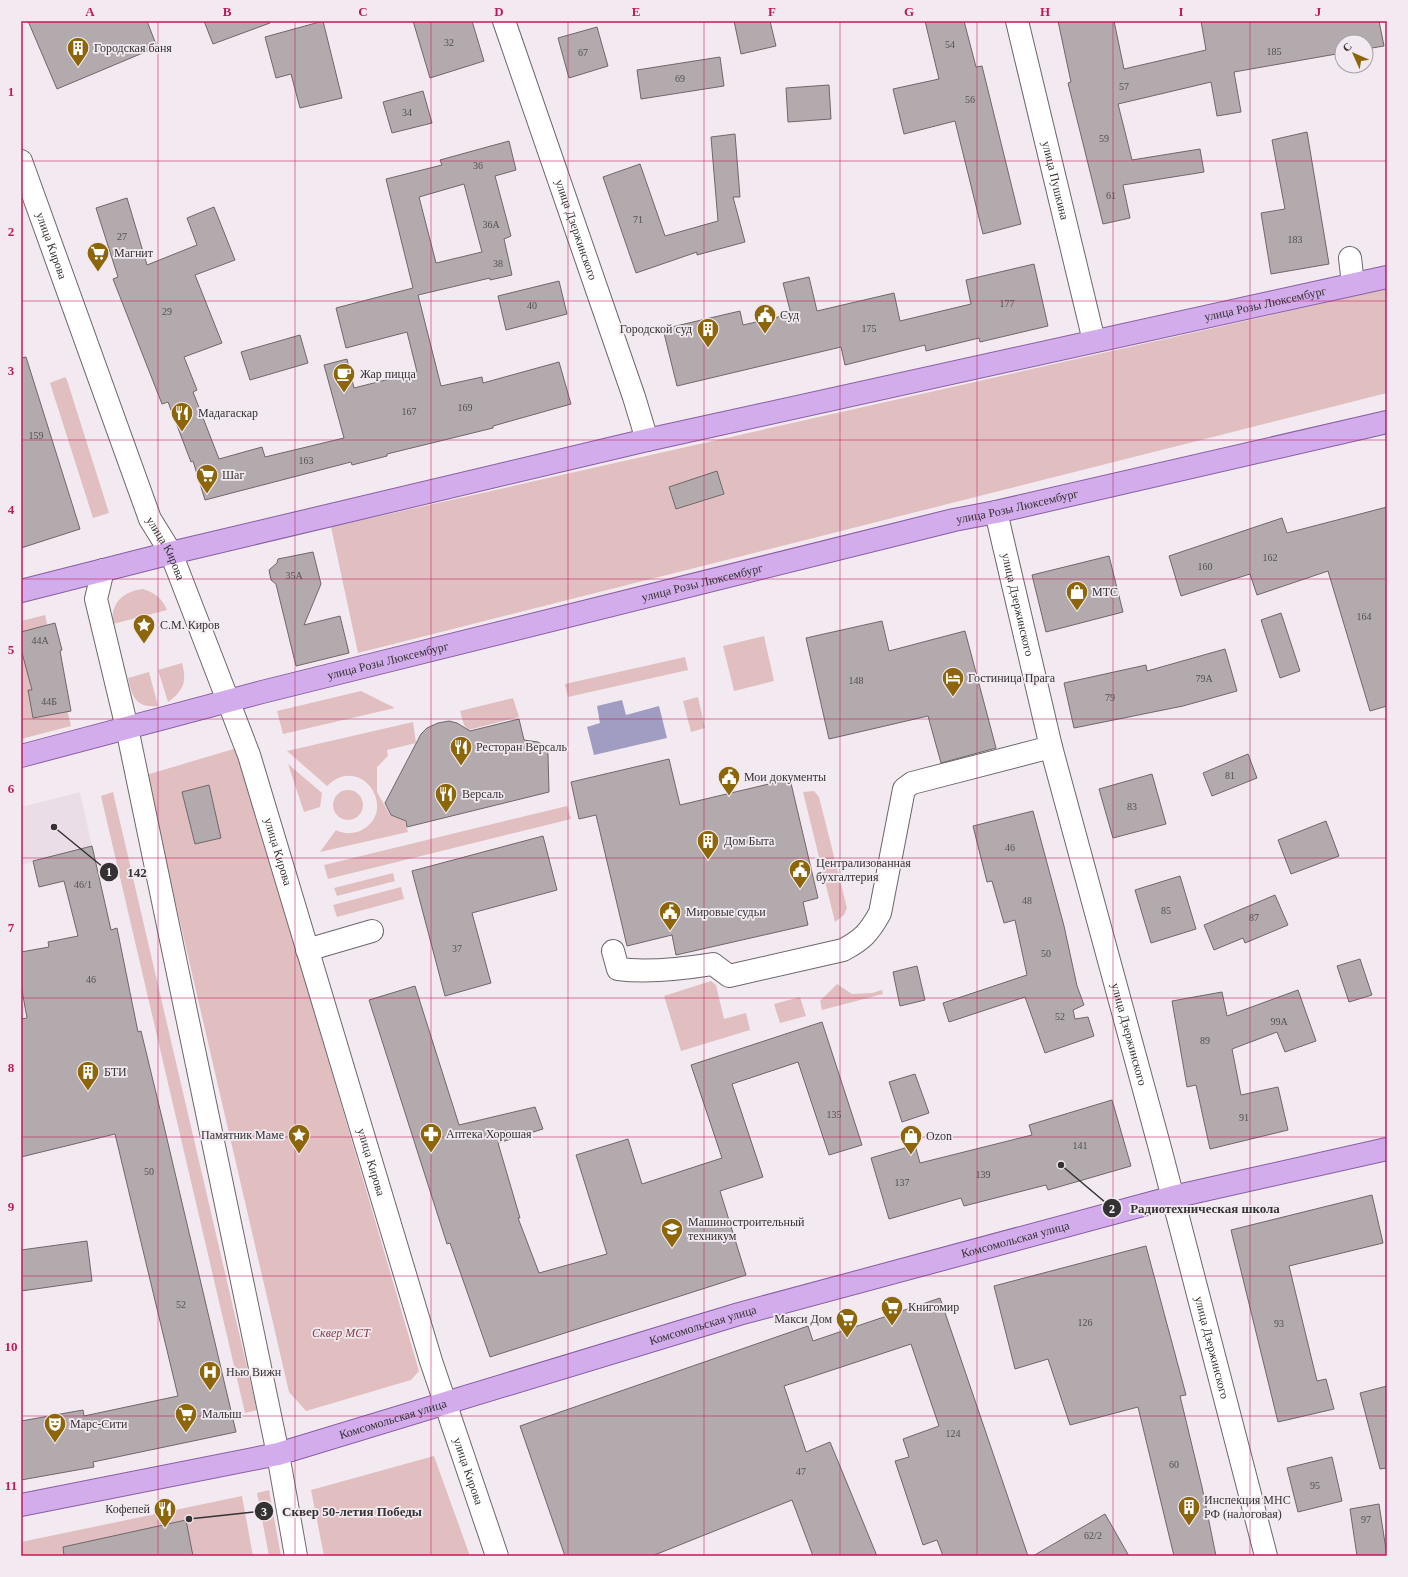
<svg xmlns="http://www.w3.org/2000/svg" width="1408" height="1577" viewBox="0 0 1408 1577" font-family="'Times New Roman',serif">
  <rect width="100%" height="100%" fill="#f2eaf0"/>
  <path fill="#ebdde8" d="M80 792 92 846 21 865V807Z"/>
  <path fill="#e1bfc0" d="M1387 289V393L358 653 331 527Z
    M65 377 67 380 109 513 93 518 50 383Z
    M143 589C155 593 162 598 167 610L113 624C110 604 123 591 143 589Z
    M45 615 71 726 21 739V621Z
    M764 636 774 681 734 691 723 646Z
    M685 657 688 670 568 697 565 684Z
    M182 663C187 682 184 690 168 702L158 670Z
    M149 672 158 706C136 708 132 697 128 678Z
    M361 691 395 708 283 734 277 711Z
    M698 697 705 728 691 732 683 701Z
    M513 698 519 717 468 730 464 725 460 711Z
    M413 722 416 743 387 750 388 756 377 767V792L390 815 405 821 408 832 320 852 336 830C343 834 352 834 360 831 400 812 362 752 327 786L287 751Z
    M237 748 419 1371 411 1380 306 1411 289 1392 146 775Z
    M288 764 322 793 320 807 304 812Z
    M333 805a15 15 0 1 1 30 0a15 15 0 1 1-30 0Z
    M814 791 819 797 847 908 844 915 835 922 803 792Z
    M113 792 257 1410 245 1413 101 796Z
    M567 806 571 819 328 879 324 865Z
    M393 873 395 881 337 896 334 888Z
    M401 887 404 899 337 917 333 905Z
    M711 981 716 985 724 1019 746 1013 750 1030 681 1051 664 996Z
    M837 984 852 994 872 993 882 990 883 994 822 1010 820 1001Z
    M800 997 806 1016 780 1023 774 1004Z
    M434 1456 470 1556H324L311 1490Z
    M269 1490 281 1556H269L257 1493Z
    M242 1496 253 1556H21V1542Z"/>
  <path fill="#a09cc2" d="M622 700 626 715 659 706 667 738 594 755 587 727 600 723 597 706Z"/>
  <path fill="#b3aaad" stroke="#70676a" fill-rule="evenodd" d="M28 21H147L157 47 57 89Z
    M204 21H269L270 23 213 44Z
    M323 21 342 98 300 108 291 74 276 78 265 37Z
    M413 21H472L484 61 430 78Z
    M734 21H770L776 46 741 54Z
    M925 21H964L976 67 982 66 1021 224 983 234 955 121 904 134 893 89 939 79Z
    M1058 21H1114L1124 69 1206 50 1201 21H1379L1384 46 1366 49V42H1342V53L1234 72 1241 112 1217 116 1211 82 1118 104 1132 160 1200 149 1204 172 1123 185 1130 218 1103 224 1068 83 1071 82Z
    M597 27 608 66 569 78 558 38Z
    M720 57 724 86 641 99 637 70Z
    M829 85 831 119 788 122 786 88Z
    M423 91 432 123 392 133 383 102Z
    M1307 132 1329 264 1271 274 1261 213 1285 209 1272 140Z
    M735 134 740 197H733L745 242 697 255V252L636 273 603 177 640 164 665 236 718 221 711 137Z
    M509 141 516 170 495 176 511 236 504 239 512 275 490 280V278L418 295 441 386 482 377 483 383 559 362 571 404 493 426V428L387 454V456L352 465 351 462 205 500 193 461 191 462 168 402 162 404 113 279 118 277 96 208 127 198 147 265 197 245 187 218 214 207 235 260 195 275 222 343 184 357 197 390 193 392 219 459 262 447 265 457 344 438 324 365 347 359 354 388 417 372 407 332 346 348 336 308 413 288 386 179 442 165 440 160ZM464 184 482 252 436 263 419 197Z
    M1034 264 1048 326 980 342 979 338 926 351 925 345 845 365 841 347 677 386 663 329 740 311 743 325 791 314 783 283 809 277 817 311 894 293 900 321 971 304 966 280Z
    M559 281 567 314 506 330 498 296Z
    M300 335 308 363 250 380 241 352Z
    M26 357 80 529 21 548V358Z
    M717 471 724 494 676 509 669 487Z
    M1387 507V706L1370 711 1328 571 1257 595 1250 574 1181 596 1169 556 1282 518 1287 533Z
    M313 552 321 584 304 625 340 616 349 653 296 666 276 584 271 580 269 570 277 563 278 559Z
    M1109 556 1123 612 1046 632 1032 575Z
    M1281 613 1300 671 1280 678 1261 620Z
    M882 621 889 651 965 631 996 748 941 763 928 716 829 739 806 638Z
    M55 623 62 650 60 651 71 711 33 718 28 690H32L21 649V632Z
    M1225 649 1237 691 1183 706 1074 728 1064 683 1146 665 1147 671Z
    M519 719 524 740 538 742 544 746 548 754 549 792 407 827 406 821 391 815 385 803 421 734 427 728 438 723 449 721 457 723 470 731Z
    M1248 754 1257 778 1212 796 1203 773Z
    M669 759 680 805 790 779 818 898 803 902 808 925 676 955 672 935 627 946 596 815 579 819 571 782Z
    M1152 774 1166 824 1113 838 1099 789Z
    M209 785 221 838 195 844 182 792Z
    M1033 811 1064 926 1077 986 1084 1005 1073 1010 1075 1019 1088 1017 1094 1036 1045 1053 1025 997 949 1022 943 1003 1027 975 1015 920 1004 923 992 881 987 882 973 826Z
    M1326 821 1339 856 1291 874 1278 840Z
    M543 836 557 890 472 913 491 983 445 996 412 871Z
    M92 846 111 930 117 928 138 1032 141 1031 163 1122 236 1432 93 1462 94 1467 21 1480V1421L83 1410 84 1416 178 1396 115 1134 21 1157V1019L27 1018 21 985V952L49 947 48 942 78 936 64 881 39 887 33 861Z
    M1180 876 1196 929 1151 943 1135 890Z
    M1275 895 1288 925 1245 943 1243 938 1214 950 1204 925Z
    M1360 959 1372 995 1349 1002 1337 966Z
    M917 966 925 1000 900 1006 893 972Z
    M415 986 459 1125 535 1107 543 1129 498 1143 520 1218H518L539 1273 607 1254 576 1155 628 1139 642 1184 722 1158 691 1065 822 1022 862 1145 829 1155 798 1062 732 1084 763 1177 720 1191 746 1275 490 1357 450 1243 447 1244 369 1000Z
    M1298 990 1316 1041 1285 1052 1277 1032 1232 1049 1241 1095 1278 1087 1288 1130 1210 1149 1196 1085 1187 1087 1172 1001 1222 992 1227 1016Z
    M915 1074 929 1113 902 1122 889 1082Z
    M1112 1100 1131 1166 1048 1190 1046 1185 964 1206 961 1198 889 1219 871 1158 915 1145 920 1163 1032 1135 1029 1125Z
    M1372 1195 1383 1243 1289 1266 1317 1381 1326 1379 1334 1409 1278 1422 1231 1230Z
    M87 1241 92 1281 21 1291V1250Z
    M1146 1246 1186 1395 1180 1396 1202 1487 1216 1556H1174L1138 1407 1070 1425 1048 1359 1015 1369 994 1286Z
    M940 1298 1028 1556H943L937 1540 923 1545 895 1461 909 1457 903 1439 939 1426 911 1344 784 1386 806 1452 830 1442 877 1556H813L792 1500 652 1556H565L520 1426 808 1326 813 1341Z
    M1387 1386V1468L1380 1469 1360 1393Z
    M1332 1457 1342 1501 1298 1512 1287 1468Z
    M1379 1504 1387 1556H1357L1350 1509Z
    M1105 1514 1129 1556H1033Z
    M186 1520 193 1556H64L63 1547Z"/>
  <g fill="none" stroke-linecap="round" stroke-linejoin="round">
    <g stroke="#6d666b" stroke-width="24">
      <g id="minor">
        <path id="s1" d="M504 21 634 397 647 440"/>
        <path id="s2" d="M1017 21 1094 341"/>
        <path id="s3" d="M21 161 150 519 171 553 249 755 431 1361 497 1556"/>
        <path d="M1350 258 1353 284"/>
        <path id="s4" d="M996 512 1051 747 1161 1152 1266 1556"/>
        <path d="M103 570 96 599 127 728 278 1454 296 1556"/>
        <path d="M307 950 372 931"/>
        <path d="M613 951 618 969C649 973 682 969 713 964L729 976 843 950C862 940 869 933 880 913L904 789 912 783 1051 747"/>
      </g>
    </g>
    <g stroke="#895ea2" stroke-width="24">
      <g id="major">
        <path id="s5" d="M21 591 171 553 647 440 1387 277"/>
        <path id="s6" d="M21 756 262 692 954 520 996 512 1387 422"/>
        <path id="s7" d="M21 1505 278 1454 739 1314 1173 1197 1387 1149"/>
      </g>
    </g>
    <use href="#minor" stroke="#fff" stroke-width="22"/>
    <use href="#major" stroke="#d3adeb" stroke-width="22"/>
  </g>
  <path fill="none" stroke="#c2185b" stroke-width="1" stroke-opacity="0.55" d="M158 21V1556M295 21V1556M431 21V1556M568 21V1556M704 21V1556M840 21V1556M977 21V1556M1113 21V1556M1250 21V1556M21 161H1387M21 301H1387M21 440H1387M21 579H1387M21 719H1387M21 858H1387M21 998H1387M21 1137H1387M21 1276H1387M21 1416H1387"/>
  <defs>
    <g id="building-pin" transform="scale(1.15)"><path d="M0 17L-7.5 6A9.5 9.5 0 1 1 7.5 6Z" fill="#8e660a" stroke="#f2eaf0"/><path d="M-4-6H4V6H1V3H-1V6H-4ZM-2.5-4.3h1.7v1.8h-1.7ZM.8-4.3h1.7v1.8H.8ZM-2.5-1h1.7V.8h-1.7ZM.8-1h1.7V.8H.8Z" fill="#fff"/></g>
    <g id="supermarket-pin" transform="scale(1.15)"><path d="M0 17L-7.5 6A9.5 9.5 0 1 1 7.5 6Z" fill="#8e660a" stroke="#f2eaf0"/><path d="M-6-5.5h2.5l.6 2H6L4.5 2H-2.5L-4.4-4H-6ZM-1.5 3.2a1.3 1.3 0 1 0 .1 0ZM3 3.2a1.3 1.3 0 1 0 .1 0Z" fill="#fff"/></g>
    <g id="civic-pin" transform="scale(1.15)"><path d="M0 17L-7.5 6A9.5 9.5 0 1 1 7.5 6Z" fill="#8e660a" stroke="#f2eaf0"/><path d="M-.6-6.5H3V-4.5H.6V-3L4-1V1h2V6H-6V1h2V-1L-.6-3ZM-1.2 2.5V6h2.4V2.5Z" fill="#fff"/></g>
    <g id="cafe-pin" transform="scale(1.15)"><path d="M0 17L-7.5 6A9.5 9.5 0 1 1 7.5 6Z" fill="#8e660a" stroke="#f2eaf0"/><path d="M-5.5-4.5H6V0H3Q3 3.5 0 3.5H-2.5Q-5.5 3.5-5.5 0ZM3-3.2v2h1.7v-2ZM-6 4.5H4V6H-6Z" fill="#fff"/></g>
    <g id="restaurant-pin" transform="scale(1.15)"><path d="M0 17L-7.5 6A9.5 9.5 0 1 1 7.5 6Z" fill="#8e660a" stroke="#f2eaf0"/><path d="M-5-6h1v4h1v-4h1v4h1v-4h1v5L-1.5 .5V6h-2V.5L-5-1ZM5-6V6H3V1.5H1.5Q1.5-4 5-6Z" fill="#fff"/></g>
    <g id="shop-pin" transform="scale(1.15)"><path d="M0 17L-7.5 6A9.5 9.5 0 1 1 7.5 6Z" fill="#8e660a" stroke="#f2eaf0"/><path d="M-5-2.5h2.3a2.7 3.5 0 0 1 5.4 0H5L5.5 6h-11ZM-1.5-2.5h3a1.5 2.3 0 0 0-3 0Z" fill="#fff"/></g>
    <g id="sight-pin" transform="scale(1.15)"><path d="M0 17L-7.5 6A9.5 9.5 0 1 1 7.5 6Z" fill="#8e660a" stroke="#f2eaf0"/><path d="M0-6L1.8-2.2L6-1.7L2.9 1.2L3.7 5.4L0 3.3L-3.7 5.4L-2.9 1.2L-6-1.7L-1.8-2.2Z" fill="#fff"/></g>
    <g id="hotel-pin" transform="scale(1.15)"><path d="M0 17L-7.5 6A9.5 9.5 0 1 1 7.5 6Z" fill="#8e660a" stroke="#f2eaf0"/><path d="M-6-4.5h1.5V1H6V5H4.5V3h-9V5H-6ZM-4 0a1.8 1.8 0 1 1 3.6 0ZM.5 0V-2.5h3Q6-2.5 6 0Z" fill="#fff"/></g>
    <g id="pharmacy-pin" transform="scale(1.15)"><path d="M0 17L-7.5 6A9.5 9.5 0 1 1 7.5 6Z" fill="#8e660a" stroke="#f2eaf0"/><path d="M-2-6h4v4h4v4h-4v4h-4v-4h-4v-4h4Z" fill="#fff"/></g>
    <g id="university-pin" transform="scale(1.15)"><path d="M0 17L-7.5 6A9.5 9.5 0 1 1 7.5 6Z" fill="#8e660a" stroke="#f2eaf0"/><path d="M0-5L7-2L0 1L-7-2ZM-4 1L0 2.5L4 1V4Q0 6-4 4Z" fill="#fff"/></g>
    <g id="hospital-pin" transform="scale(1.15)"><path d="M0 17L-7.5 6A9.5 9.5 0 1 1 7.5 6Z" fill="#8e660a" stroke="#f2eaf0"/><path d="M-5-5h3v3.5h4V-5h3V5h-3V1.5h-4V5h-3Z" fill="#fff"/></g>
    <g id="theatre-pin" transform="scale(1.15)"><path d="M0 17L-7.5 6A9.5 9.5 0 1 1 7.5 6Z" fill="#8e660a" stroke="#f2eaf0"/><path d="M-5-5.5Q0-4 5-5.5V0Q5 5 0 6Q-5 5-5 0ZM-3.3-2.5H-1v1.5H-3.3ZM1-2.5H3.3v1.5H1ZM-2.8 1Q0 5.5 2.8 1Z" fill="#fff"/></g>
  </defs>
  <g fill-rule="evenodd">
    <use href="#building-pin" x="78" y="48"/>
    <use href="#supermarket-pin" x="98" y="253"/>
    <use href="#civic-pin" x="765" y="315"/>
    <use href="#building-pin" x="708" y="329"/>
    <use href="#cafe-pin" x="344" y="374"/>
    <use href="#restaurant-pin" x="182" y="413"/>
    <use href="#supermarket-pin" x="207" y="475"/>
    <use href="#shop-pin" x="1077" y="592"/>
    <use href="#sight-pin" x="144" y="625"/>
    <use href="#hotel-pin" x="953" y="678"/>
    <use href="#restaurant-pin" x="461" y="747"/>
    <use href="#civic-pin" x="729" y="777"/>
    <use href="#restaurant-pin" x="446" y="794"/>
    <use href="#building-pin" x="708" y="841"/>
    <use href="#civic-pin" x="800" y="870"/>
    <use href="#civic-pin" x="670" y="912"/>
    <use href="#building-pin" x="88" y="1072"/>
    <use href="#pharmacy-pin" x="431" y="1134"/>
    <use href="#sight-pin" x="299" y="1135"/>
    <use href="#shop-pin" x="911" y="1136"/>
    <use href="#university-pin" x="672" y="1229"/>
    <use href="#supermarket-pin" x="892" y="1307"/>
    <use href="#supermarket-pin" x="847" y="1319"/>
    <use href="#hospital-pin" x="210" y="1372"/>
    <use href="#supermarket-pin" x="186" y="1414"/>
    <use href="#theatre-pin" x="55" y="1424"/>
    <use href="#building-pin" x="1189" y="1507"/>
    <use href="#restaurant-pin" x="165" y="1509"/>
  </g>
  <g text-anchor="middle" stroke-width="3.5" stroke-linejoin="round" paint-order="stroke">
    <g font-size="10" fill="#545052">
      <text x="449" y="46">32</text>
      <text x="950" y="48">54</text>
      <text x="1274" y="55">185</text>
      <text x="583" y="56">67</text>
      <text x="680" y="82">69</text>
      <text x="1124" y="90">57</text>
      <text x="970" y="103">56</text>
      <text x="407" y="116">34</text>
      <text x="1104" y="142">59</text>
      <text x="478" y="169">36</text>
      <text x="1111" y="199">61</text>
      <text x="638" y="223">71</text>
      <text x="491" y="228">36А</text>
      <text x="122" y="240">27</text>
      <text x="1295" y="243">183</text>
      <text x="498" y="267">38</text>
      <text x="1007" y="307">177</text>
      <text x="532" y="309">40</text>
      <text x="167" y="315">29</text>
      <text x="869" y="332">175</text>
      <text x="465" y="411">169</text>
      <text x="409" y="415">167</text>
      <text x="36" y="439">159</text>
      <text x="306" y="464">163</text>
      <text x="1270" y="561">162</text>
      <text x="1205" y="570">160</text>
      <text x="294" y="579">35А</text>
      <text x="1364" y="620">164</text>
      <text x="40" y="644">44А</text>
      <text x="1204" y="682">79А</text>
      <text x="856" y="684">148</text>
      <text x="1110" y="701">79</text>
      <text x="49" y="705">44Б</text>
      <text x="1230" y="779">81</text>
      <text x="1132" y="810">83</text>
      <text x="1010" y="851">46</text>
      <text x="83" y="888">46/1</text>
      <text x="1027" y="904">48</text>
      <text x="1166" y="914">85</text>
      <text x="1254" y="921">87</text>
      <text x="457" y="952">37</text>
      <text x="1046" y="957">50</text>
      <text x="91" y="983">46</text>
      <text x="1060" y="1020">52</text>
      <text x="1279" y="1025">99А</text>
      <text x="1205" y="1044">89</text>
      <text x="834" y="1118">135</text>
      <text x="1244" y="1121">91</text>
      <text x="1080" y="1149">141</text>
      <text x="149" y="1175">50</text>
      <text x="983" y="1178">139</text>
      <text x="902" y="1186">137</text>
      <text x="181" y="1308">52</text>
      <text x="1085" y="1326">126</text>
      <text x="1279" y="1327">93</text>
      <text x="953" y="1437">124</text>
      <text x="1174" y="1468">60</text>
      <text x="801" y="1475">47</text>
      <text x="1315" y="1489">95</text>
      <text x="1366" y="1523">97</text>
      <text x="1093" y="1539">62/2</text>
    </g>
    <g font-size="12" fill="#353234" stroke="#f2eaf0" text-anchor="start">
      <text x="94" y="52">Городская баня</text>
      <text x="114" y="257">Магнит</text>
      <text x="780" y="319">Суд</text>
      <text x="692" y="333" text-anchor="end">Городской суд</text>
      <text x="360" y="378">Жар пицца</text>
      <text x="198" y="417">Мадагаскар</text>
      <text x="222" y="479">Шаг</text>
      <text x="1092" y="596">МТС</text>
      <text x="160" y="629">С.М. Киров</text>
      <text x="968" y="682">Гостиница Прага</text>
      <text x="476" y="751">Ресторан Версаль</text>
      <text x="744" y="781">Мои документы</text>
      <text x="462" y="798">Версаль</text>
      <text x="724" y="845">Дом Быта</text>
      <text x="816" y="867">Централизованная<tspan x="816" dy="14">бухгалтерия</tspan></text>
      <text x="686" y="916">Мировые судьи</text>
      <text x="104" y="1076">БТИ</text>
      <text x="446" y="1138">Аптека Хорошая</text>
      <text x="284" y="1139" text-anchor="end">Памятник Маме</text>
      <text x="926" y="1140">Ozon</text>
      <text x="688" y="1226">Машиностроительный<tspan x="688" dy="14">техникум</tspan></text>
      <text x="908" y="1311">Книгомир</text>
      <text x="832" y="1323" text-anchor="end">Макси Дом</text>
      <text x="226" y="1376">Нью Вижн</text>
      <text x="202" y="1418">Малыш</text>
      <text x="70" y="1428">Марс-Сити</text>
      <text x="1204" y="1504">Инспекция МНС<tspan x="1204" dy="14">РФ (налоговая)</tspan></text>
      <text x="150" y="1513" text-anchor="end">Кофепей</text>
    </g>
    <g font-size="12" fill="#353234" stroke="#f2eaf0">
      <text dy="4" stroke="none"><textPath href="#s2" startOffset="164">улица Пушкина</textPath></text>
      <text dy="4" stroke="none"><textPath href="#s1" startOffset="221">улица Дзержинского</textPath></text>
      <text dy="4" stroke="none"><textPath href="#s3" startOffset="90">улица Кирова</textPath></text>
      <text dy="4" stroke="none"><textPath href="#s5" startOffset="1277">улица Розы Люксембург</textPath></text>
      <text dy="4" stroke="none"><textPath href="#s6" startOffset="1027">улица Розы Люксембург</textPath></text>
      <text dy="4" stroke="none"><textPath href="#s3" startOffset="414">улица Кирова</textPath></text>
      <text dy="4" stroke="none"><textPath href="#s6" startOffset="703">улица Розы Люксембург</textPath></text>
      <text dy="4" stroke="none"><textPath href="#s4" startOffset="95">улица Дзержинского</textPath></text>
      <text dy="4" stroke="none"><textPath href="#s6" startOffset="379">улица Розы Люксембург</textPath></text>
      <text dy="4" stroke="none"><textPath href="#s3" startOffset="738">улица Кирова</textPath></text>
      <text dy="4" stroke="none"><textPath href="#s4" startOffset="539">улица Дзержинского</textPath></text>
      <text dy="4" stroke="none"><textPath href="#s3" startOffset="1062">улица Кирова</textPath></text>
      <text dy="4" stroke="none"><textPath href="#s7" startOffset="1030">Комсомольская улица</textPath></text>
      <text dy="4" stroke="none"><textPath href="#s7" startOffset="706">Комсомольская улица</textPath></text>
      <text dy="4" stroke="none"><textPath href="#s4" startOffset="863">улица Дзержинского</textPath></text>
      <text dy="4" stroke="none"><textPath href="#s7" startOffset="382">Комсомольская улица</textPath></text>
      <text dy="4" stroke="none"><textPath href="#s3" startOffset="1386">улица Кирова</textPath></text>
    </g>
    <g font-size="12" font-style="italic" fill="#7e4045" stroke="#f2eaf0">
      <text x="341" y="1337">Сквер МСТ</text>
    </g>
  </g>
  <path fill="none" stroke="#353234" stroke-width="1.5" d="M54 827L109 872M1061 1165L1112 1208M189 1519L264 1511"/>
  <g fill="#353234" stroke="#f2eaf0" stroke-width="1.5">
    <circle cx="54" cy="827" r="4"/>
    <circle cx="1061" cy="1165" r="4"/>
    <circle cx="189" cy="1519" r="4"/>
    <circle cx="109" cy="872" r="10"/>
    <circle cx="1112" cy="1208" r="10"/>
    <circle cx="264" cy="1511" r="10"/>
  </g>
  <g font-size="12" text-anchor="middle" font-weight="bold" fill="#fff">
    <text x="109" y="876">1</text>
    <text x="1112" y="1213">2</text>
    <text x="264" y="1516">3</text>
  </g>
  <g font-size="13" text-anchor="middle" font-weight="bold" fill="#353234" stroke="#f2eaf0" stroke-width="3.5" stroke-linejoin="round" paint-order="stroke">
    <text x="137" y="877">142</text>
    <text x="1205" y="1213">Радиотехническая школа</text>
    <text x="352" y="1516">Сквер 50-летия Победы</text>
  </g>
  <rect width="1408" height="1577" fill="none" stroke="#f2eaf0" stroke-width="44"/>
  <g transform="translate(1354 54) rotate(315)"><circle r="19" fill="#f2eaf0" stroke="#a6a0a5"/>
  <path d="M0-3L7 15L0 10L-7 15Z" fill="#8e660a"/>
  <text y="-6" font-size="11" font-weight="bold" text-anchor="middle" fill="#353234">С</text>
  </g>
  <rect x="22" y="22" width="1364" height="1533" fill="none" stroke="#c2185b" stroke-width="1.5"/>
  <g font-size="13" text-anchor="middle" font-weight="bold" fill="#c2185b">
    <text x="90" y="16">A</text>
    <text x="227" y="16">B</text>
    <text x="363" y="16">C</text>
    <text x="499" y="16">D</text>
    <text x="636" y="16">E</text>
    <text x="772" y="16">F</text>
    <text x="909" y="16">G</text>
    <text x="1045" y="16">H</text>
    <text x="1181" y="16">I</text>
    <text x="1318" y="16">J</text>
    <text x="11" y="96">1</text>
    <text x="11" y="236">2</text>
    <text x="11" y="375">3</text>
    <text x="11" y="514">4</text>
    <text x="11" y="654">5</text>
    <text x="11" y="793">6</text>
    <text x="11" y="932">7</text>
    <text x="11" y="1072">8</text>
    <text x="11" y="1211">9</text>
    <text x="11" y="1351">10</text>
    <text x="11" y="1490">11</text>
  </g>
</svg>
